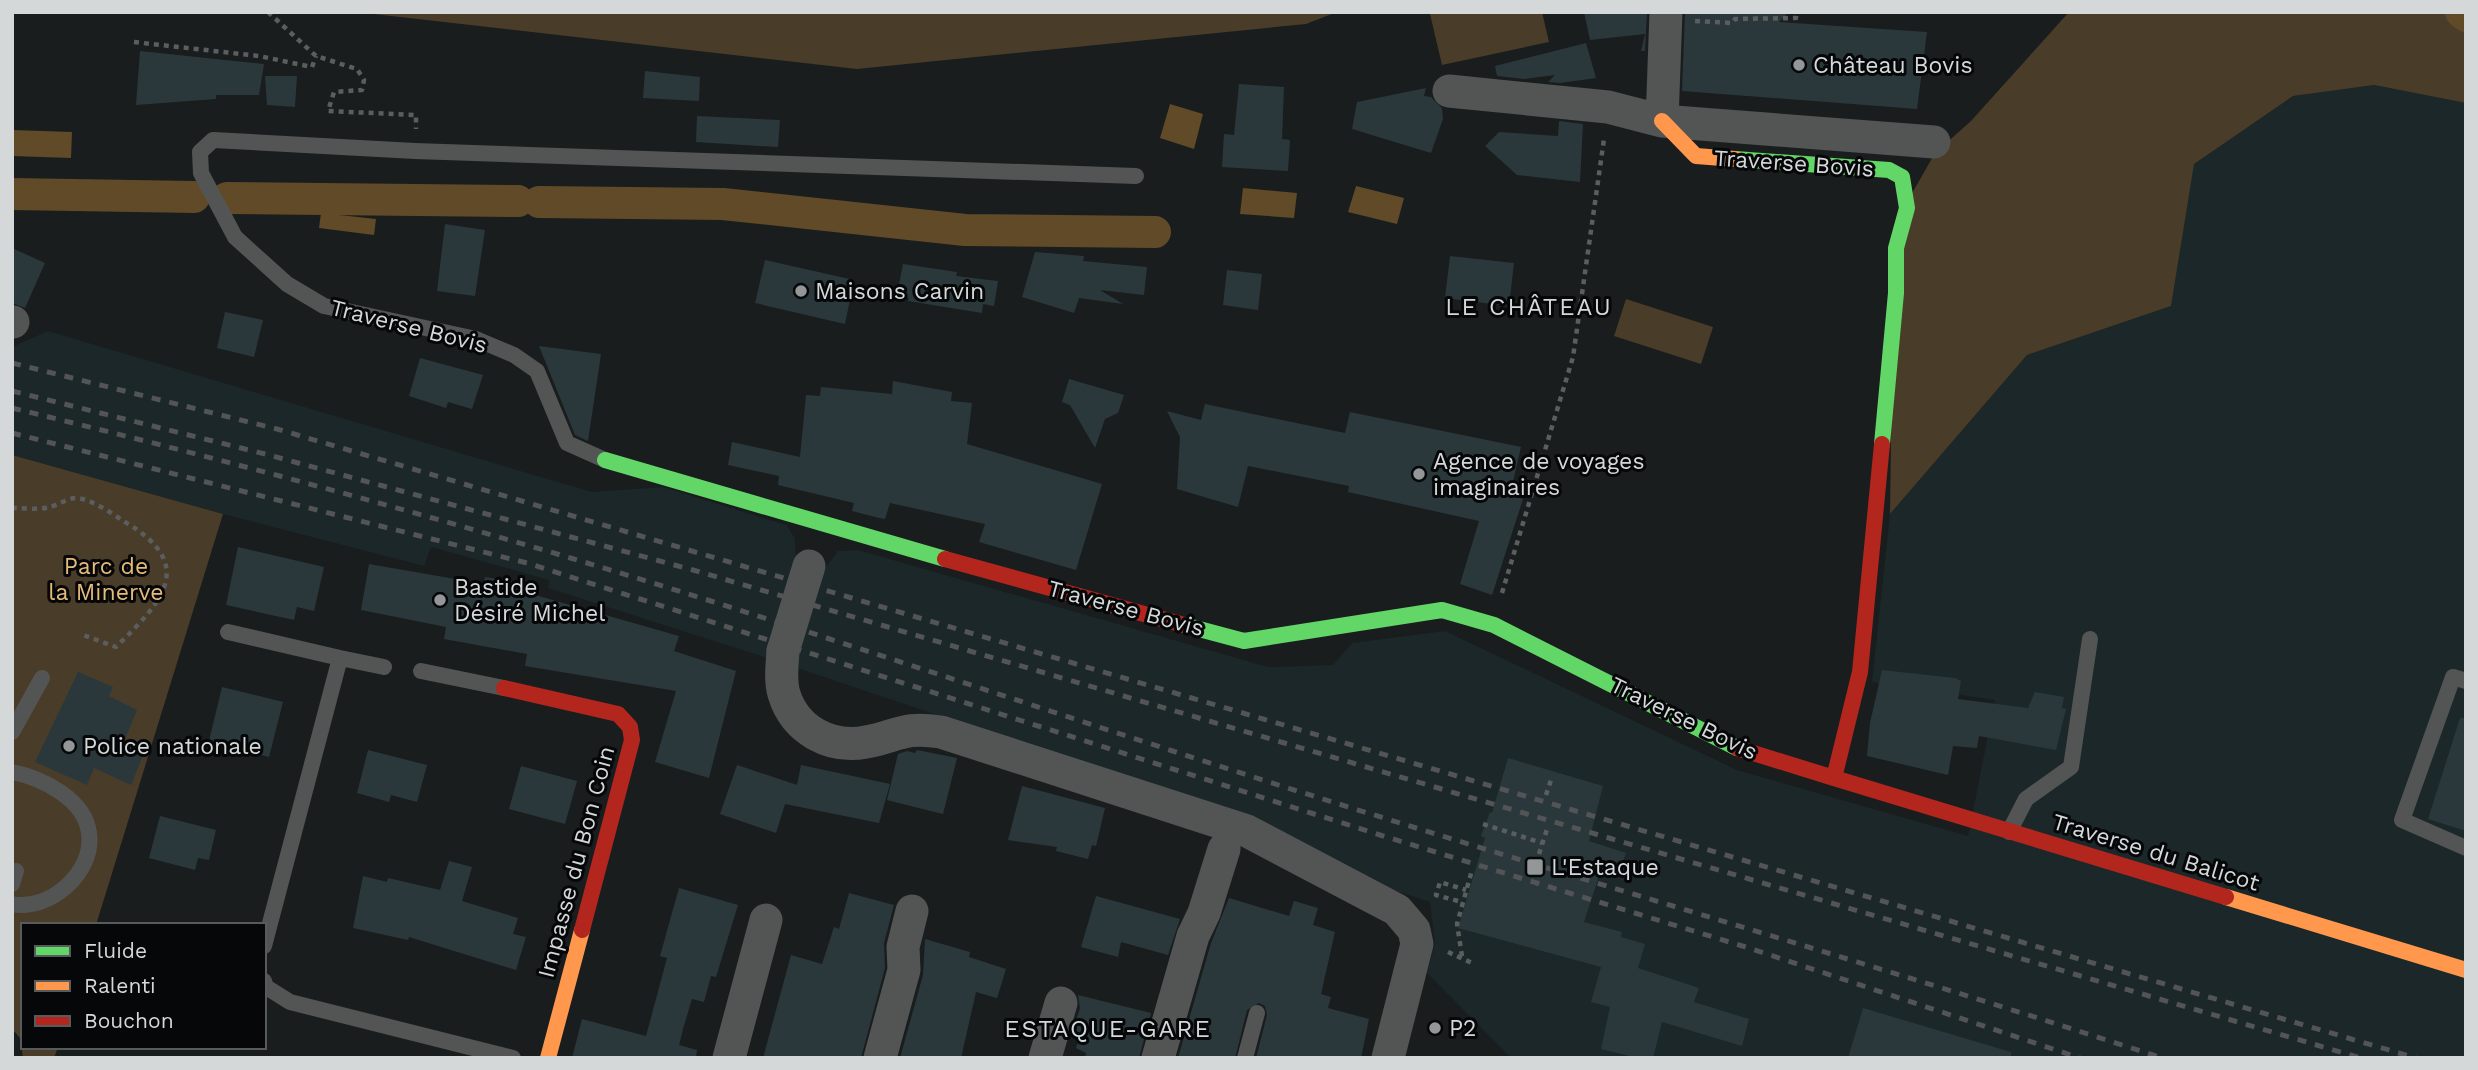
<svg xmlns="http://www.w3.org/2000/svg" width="2478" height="1070" viewBox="0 0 2478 1070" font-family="'Work Sans',sans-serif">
  <rect width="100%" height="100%" fill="#191d1e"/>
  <path fill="#1b2728" d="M2374 85 2466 103V1058H1511L1427 973 1435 944 1430 902 1375 884 1272 827 764 657 548 588 549 580 431 547 424 566 223 514 12 455V347L48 331 592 492 663 487 786 525 795 538 796 559 825 568 838 551 858 550 1268 667 1333 665 1352 643 1445 631 1737 770 1968 836 1995 700 1872 682 1890 514 2027 355 2171 306 2193 164 2293 96Z"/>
  <path fill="#493c28" d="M356 12H1337L1306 24 857 69Z
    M1439 12H1542L1549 42 1442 65 1430 14Z
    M2069 12H2466V103L2374 85 2293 96 2194 164 2171 306 2027 355 1890 514 1894 225 1935 153 1971 121Z
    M1626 299 1713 327 1701 364 1614 336Z
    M12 455 223 514 96 925H23V1047H58L54 1058H23L20 1038 12 1029Z"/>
  <path fill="#614a27" d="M1170 104 1203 114 1194 149 1160 138Z
    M12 130 72 132 71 158 12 156Z
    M1356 186 1404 198 1397 224 1348 212Z
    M1243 188 1297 193 1294 218 1240 214Z
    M321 213 376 219 374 235 319 228Z"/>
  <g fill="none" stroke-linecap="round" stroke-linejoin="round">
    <path stroke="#614a27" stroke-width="32" d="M2461 12 2466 16
      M12 194 194 197
      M227 198 518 201
      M539 202 723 204 965 230 1155 232"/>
  </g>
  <path fill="#2b383b" d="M1584 12H1647L1645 51H1641L1645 34 1590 40Z
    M1685 12H1789L1779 22 1927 32 1917 109 1682 91Z
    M1586 43 1596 78 1560 83 1548 82 1555 75 1524 79 1497 76 1495 66Z
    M140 51 264 64 259 95H216V99L136 105Z
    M645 71 700 77 699 101 643 98Z
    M265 76H297L295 107 267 105Z
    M1239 84 1284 87 1282 139 1290 140 1288 171 1222 167 1224 134 1234 135Z
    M1426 88 1424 96 1431 97 1442 108 1443 119 1431 153 1352 129 1357 102Z
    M697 116 780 120 778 147 696 142Z
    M1559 121 1583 124 1580 182 1517 175 1485 146 1499 132 1558 136Z
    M445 224 485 230 475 296 437 291Z
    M12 248 45 263 25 308 12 303Z
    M1035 252 1084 256 1083 261 1147 267 1144 295 1100 290 1123 304 1079 298 1074 313 1022 297Z
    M1450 256 1514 263 1509 306 1445 298Z
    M765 260 854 280 845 324 755 303Z
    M903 264 957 272 956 276 998 281 994 306 983 304 982 313 908 301 909 298 897 295Z
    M1227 270 1262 274 1258 310 1223 305Z
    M225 312 263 320 254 357 217 348Z
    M539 346 601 354 588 441 575 435Z
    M420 358 483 375 472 409 448 402 446 408 409 396Z
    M1069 379 1124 395 1118 413 1105 419 1095 448 1070 405 1062 402Z
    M893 381 952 392 951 401 972 403 967 444 1102 484 1076 570 979 542 985 524 890 503 885 519 879 518 852 511 854 503 778 485 779 476 728 465 732 442 800 457 806 395 820 396 821 387 892 394Z
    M1205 404 1345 433 1350 412 1521 447 1510 495 1523 499 1492 595 1460 584 1479 521 1348 492 1349 486 1248 466 1238 507 1177 489 1180 437 1167 411 1201 420Z
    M238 547 324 567 314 611 297 607 294 620 226 605Z
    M369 564 484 584 485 577 518 582 538 589 535 595 679 636 674 651 736 671 709 778 655 762 676 691 525 666 527 654 444 639 446 627 361 610Z
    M1882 670 1955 678 1961 681 1958 699 2028 708 2035 692 2064 697 2062 708 2066 709 2056 750 1979 736 1977 748 1953 746 1948 775 1867 756 1870 723Z
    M78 672 113 687 109 696 137 710 123 744 144 753 131 785 94 768 87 785 35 762Z
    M222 687 283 702 269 757 209 741Z
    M2460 718H2466V831L2428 819Z
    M368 750 427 765 417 802 391 795 389 802 357 793Z
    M917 750 957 758 943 814 887 800 898 754 907 751 915 753Z
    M1508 758 1603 786 1589 841 1626 853 1617 878 1600 873 1584 922 1622 932 1621 937 1645 944 1638 968 1699 988 1694 1002 1749 1019 1742 1046 1662 1022 1653 1058H1637L1601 1049 1610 1007 1591 1002 1601 967 1458 928 1485 838 1481 836 1490 812 1492 813Z
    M737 765 797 785 801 765 890 784 879 823 785 804 776 833 720 814Z
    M521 766 577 781 565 824 509 809Z
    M1022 786 1105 808 1096 846 1092 845 1088 859 1056 851 1057 847 1008 840Z
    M160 816 216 830 209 860 198 858 195 870 149 858Z
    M449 861 472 867 462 901 518 918 513 934 526 937 516 970 409 937 408 940 353 928 363 876 387 882 388 878 440 890Z
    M679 888 738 905 716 977 711 976 704 1002 692 999 683 1029 679 1045 697 1050 696 1058H572L582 1019 646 1036 667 958 660 956Z
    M849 893 894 905 884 943 885 968 861 1058H763L791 955 822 964 834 927 839 929Z
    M1096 896 1180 919 1168 955 1121 942 1118 957 1081 947Z
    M1229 898 1289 916 1294 901 1318 908 1313 925 1335 932 1321 994 1331 997 1328 1008 1369 1019 1361 1058H1256L1267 1015 1265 1006 1259 1003 1247 1010 1235 1058H1178L1211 943Z
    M925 939 970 952 969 957 1006 969 997 998 976 992 961 1058H900L923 975Z
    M1078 995 1151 1013 1139 1058H1085L1086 1053 1076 1048 1080 1035 1072 1033 1080 1008Z
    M1863 1008 2011 1052V1058H1848Z"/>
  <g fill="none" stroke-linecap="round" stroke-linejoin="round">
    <path stroke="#5b5e5e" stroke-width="4.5" stroke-dasharray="5 5" stroke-linecap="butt" d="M268 12 316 56 357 69 364 80 362 90 334 92 328 111 416 115V129
      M1695 21 1732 23 1735 19 1796 18V12
      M134 42 259 56 312 67 316 56
      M12 508C24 508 39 510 50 507 58 505 68 498 76 498 92 499 111 513 125 522 198 565 162 602 116 647L83 635
      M1502 593 1573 357 1604 139
      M1546 795 1552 777
      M1483 824 1542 843
      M1539 854 1547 829
      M1458 901 1436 895 1440 882 1466 890
      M1448 952 1472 963
      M1462 956 1457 924 1472 870"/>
    <path stroke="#535454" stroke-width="16" d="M605 460 567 443 537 371 514 355 476 339 324 306 287 284 235 237 201 173 200 152 213 140 415 151 1136 176
      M228 632 340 658
      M421 671 504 688
      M2466 681 2453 677 2402 820 2466 848
      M12 732 42 678
      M12 772C42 778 85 799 89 833 95 872 49 912 12 904
      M2009 832 2026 799 2071 767 2090 639
      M12 884 16 871
      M264 946 340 658 384 667
      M264 981 266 987 290 1002 513 1058
      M1245 1058 1257 1013"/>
    <path stroke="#535454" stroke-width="33" d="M1449 91 1608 107 1662 121 1934 142
      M1662 121 1666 12
      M12 322H13
      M783 651C782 665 780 681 784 694 795 730 830 749 866 742 899 736 902 726 941 732L1247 831 1397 910 1414 930 1417 944 1388 1058
      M729 1058 766 920
      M880 1058 904 970 903 947 912 911
      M1045 1058 1061 1003
      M1158 1058 1193 936 1204 913 1224 849"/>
    <path stroke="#63d668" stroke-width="16" d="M1735 159 1889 170 1902 177 1907 208 1896 248V293L1882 444
      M605 460 945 559
      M1184 625 1244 641 1442 610 1494 625 1737 748"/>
    <path stroke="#ff974d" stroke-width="16" d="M1662 121 1696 156 1735 159
      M2226 897 2466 970
      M548 1058 582 930"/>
    <path stroke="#b3261e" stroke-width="16" d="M945 559 1184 625
      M504 688 618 714 630 727 632 740 582 930
      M1737 748 1834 778 1860 672 1882 444
      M1834 778 2226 897"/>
    <path stroke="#525455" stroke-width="5" stroke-dasharray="9 9" stroke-linecap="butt" d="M12 363 277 429 2416 1058
      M12 391 265 454 693 570 2361 1058
      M12 408C173 447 333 489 492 535 760 612 1023 704 1288 788 1579 880 1872 963 2162 1058
      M12 433 527 563 1380 835 1749 948 2080 1058"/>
    <path stroke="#535454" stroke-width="33" d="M783 651 809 566"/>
  </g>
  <g fill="#939797" stroke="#060708" stroke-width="2.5">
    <circle cx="1799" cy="65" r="7"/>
    <circle cx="801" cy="291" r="7"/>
    <circle cx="1419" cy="474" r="7"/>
    <circle cx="440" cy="600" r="7"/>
    <circle cx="69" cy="746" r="7"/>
    <rect x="1526" y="858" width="18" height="18" rx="3.5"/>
    <circle cx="1435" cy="1028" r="7"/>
  </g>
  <g text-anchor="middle" stroke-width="6" stroke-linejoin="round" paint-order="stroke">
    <g font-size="23" fill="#d4d8d8" stroke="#060708" text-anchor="start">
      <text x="1813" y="73">Château Bovis</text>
      <text x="815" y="299">Maisons Carvin</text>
      <text x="1433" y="469">Agence de voyages<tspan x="1433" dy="26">imaginaires</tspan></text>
      <text x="454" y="595">Bastide<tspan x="454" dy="26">Désiré Michel</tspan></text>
      <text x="83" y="754">Police nationale</text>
      <text x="1551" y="875">L'Estaque</text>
      <text x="1449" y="1036">P2</text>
    </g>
    <g font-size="23" fill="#d4d8d8" stroke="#060708">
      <text transform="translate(1794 163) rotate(4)" y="8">Traverse Bovis</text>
      <text transform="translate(409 326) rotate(14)" y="8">Traverse Bovis</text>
      <text transform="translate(1126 608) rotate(15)" y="8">Traverse Bovis</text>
      <text transform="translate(1684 718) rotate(26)" y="8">Traverse Bovis</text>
      <text transform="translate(2156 852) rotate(17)" y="8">Traverse du Balicot</text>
      <text transform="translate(576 862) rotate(-75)" y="8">Impasse du Bon Coin</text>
    </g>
    <g font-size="23" fill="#e5bb7b" stroke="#060708">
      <text x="106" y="574">Parc de<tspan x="106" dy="26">la Minerve</tspan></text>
    </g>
    <g font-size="24" letter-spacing="2" fill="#d4d8d8" stroke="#060708">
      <text x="1529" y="315">LE CHÂTEAU</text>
      <text x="1108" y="1037">ESTAQUE-GARE</text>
    </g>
  </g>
  <rect width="2478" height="1070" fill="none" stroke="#d4d8d8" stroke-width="28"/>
  <rect x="21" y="923" width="245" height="126" fill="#060708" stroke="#585b5b" stroke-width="2"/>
  <rect x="35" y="946" width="35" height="10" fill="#63d668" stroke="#585b5b" stroke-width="2"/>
  <text x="84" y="958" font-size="21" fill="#d4d8d8">Fluide</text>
  <rect x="35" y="981" width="35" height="10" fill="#ff974d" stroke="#585b5b" stroke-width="2"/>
  <text x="84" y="993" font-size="21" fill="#d4d8d8">Ralenti</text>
  <rect x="35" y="1016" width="35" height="10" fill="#b3261e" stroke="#585b5b" stroke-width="2"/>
  <text x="84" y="1028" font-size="21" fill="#d4d8d8">Bouchon</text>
</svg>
